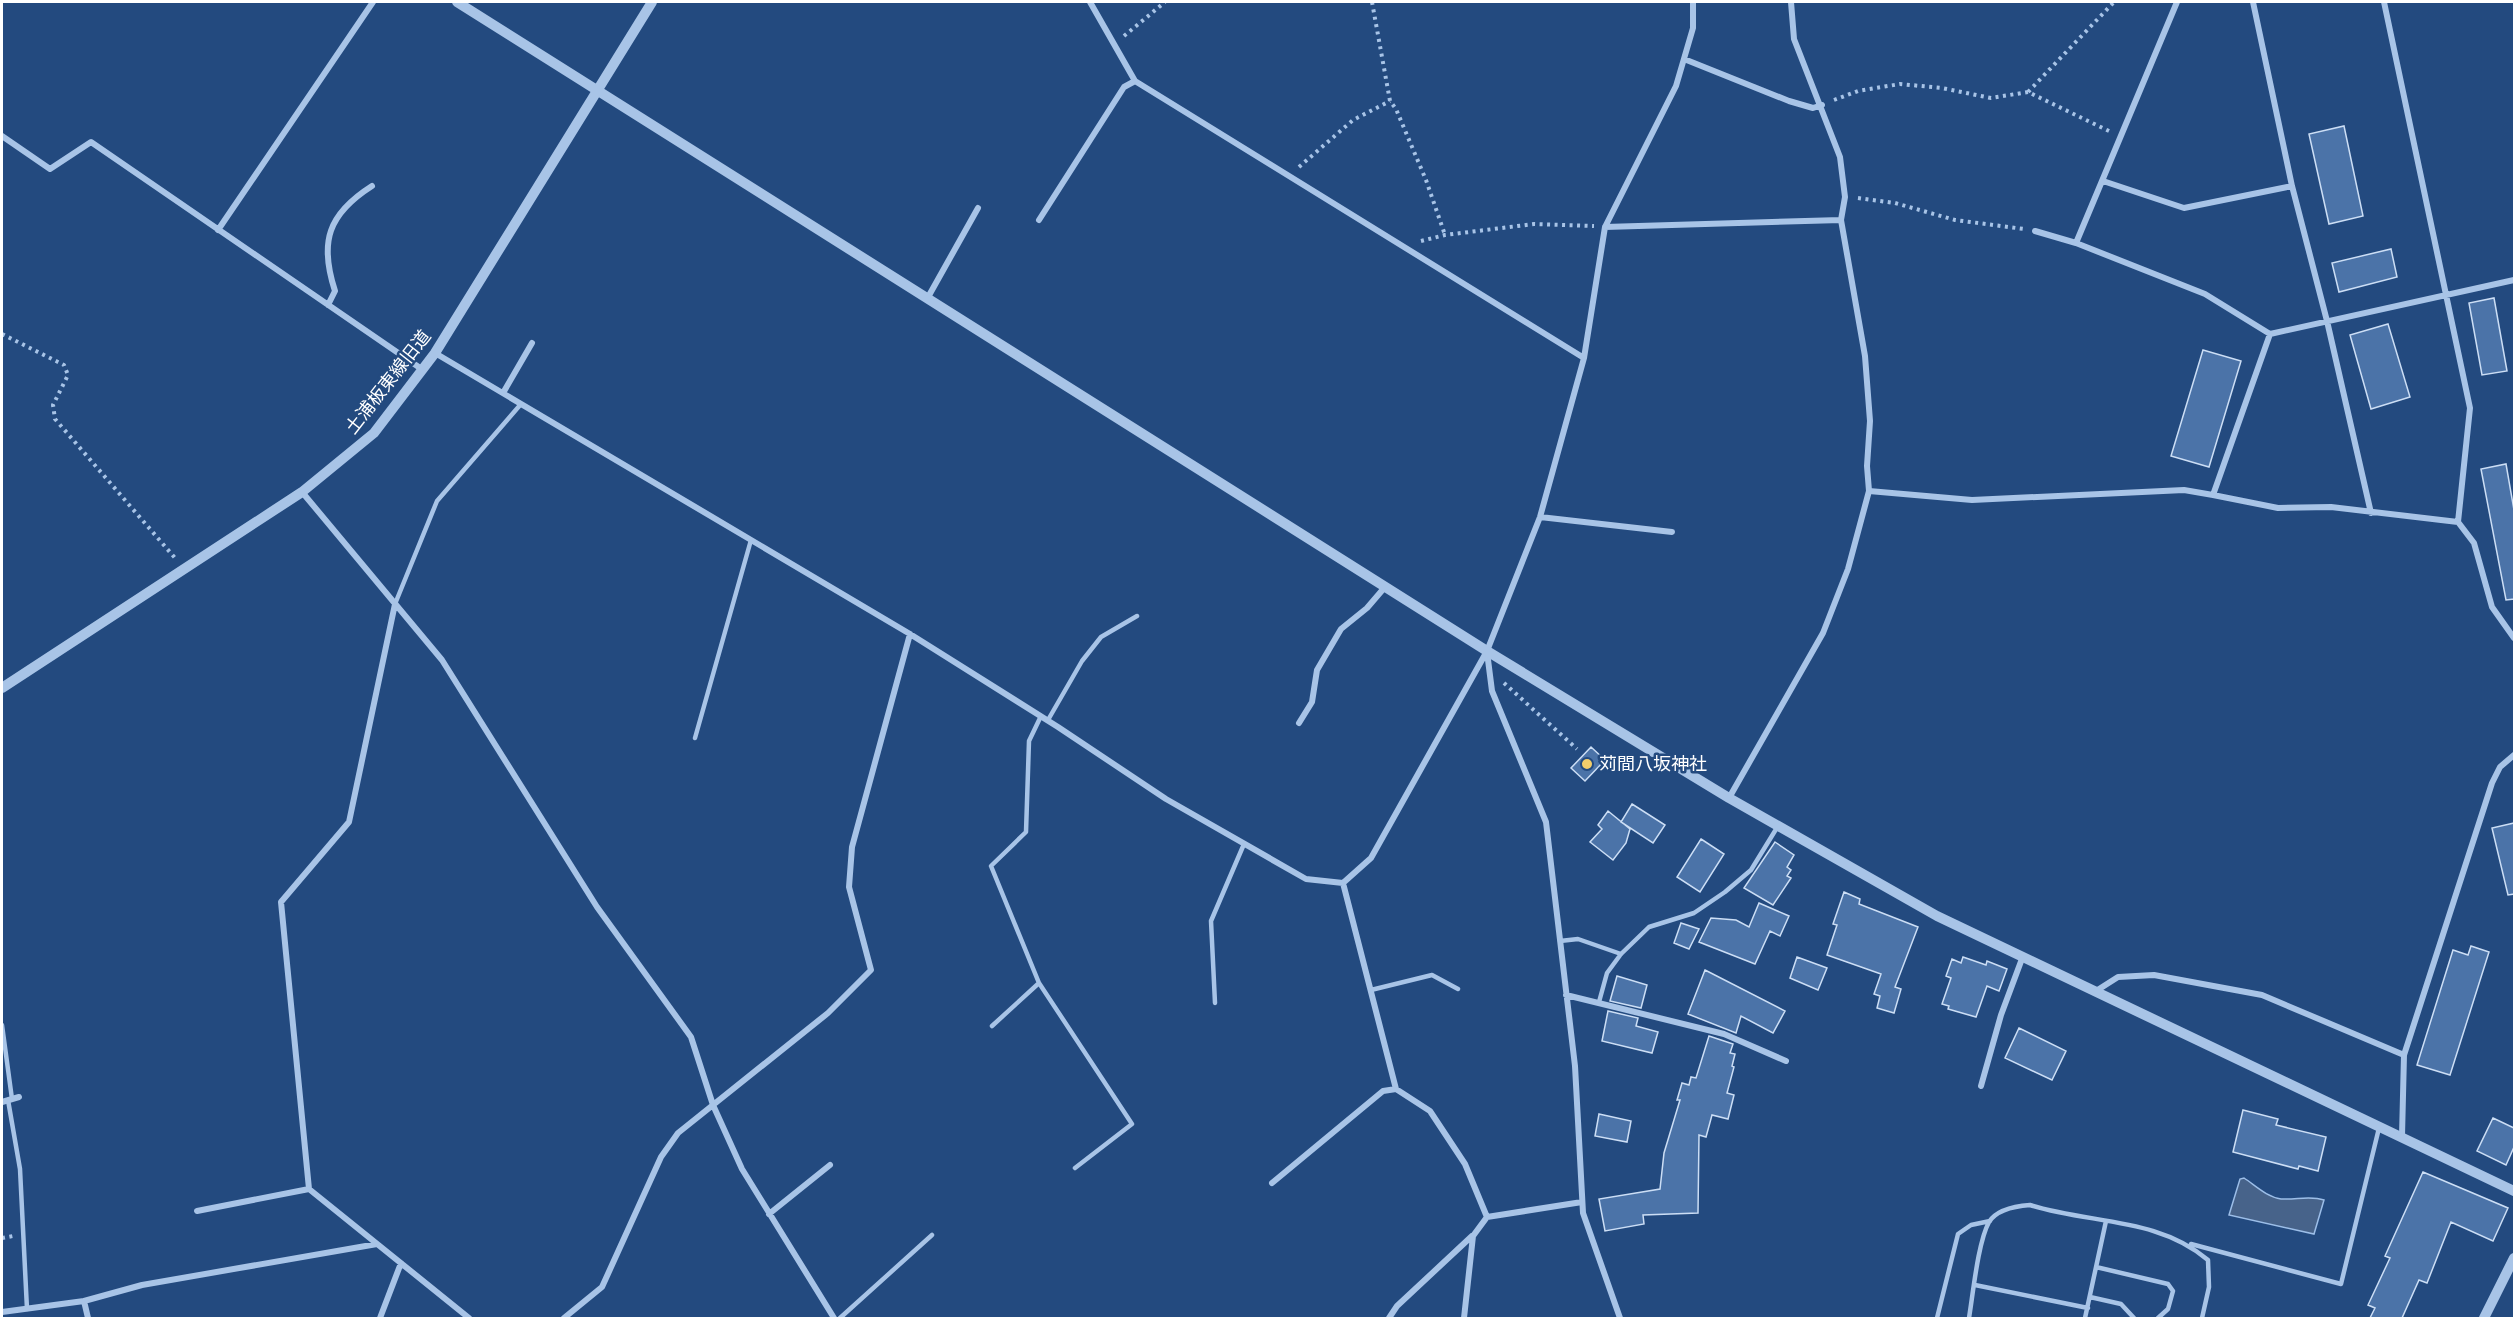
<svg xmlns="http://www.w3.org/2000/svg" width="2516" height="1320" viewBox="0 0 2516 1320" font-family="'Alegreya Sans','Noto Sans JP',sans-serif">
  <rect width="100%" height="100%" fill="#234a7f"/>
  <path fill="#47638a" stroke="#9cbee8" stroke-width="1.5" d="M2244 1178C2256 1186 2267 1197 2281 1199 2296 1200 2310 1195 2324 1200L2314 1234 2229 1215 2240 1179Z"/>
  <path fill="#4b73a8" stroke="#ccdef5" stroke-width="1.5" d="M2344 126 2363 216 2329 224 2309 134Z
    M2391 249 2397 277 2339 292 2332 263Z
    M2494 298 2507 371 2482 375 2469 303Z
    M2388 324 2410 397 2371 409 2350 335Z
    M2203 350 2241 361 2209 467 2171 456Z
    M2506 464 2514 510V599L2506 600 2481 469Z
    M1591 747 1605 760 1585 781 1571 768Z
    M1632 804 1665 825 1653 843 1621 822Z
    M1608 811 1630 829 1626 843 1613 860 1590 842 1602 829 1598 825Z
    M2514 823V894L2508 895 2492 828Z
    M1701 839 1724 854 1700 892 1677 877Z
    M1775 842 1794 855 1787 867 1791 870 1787 876 1791 878 1773 905 1744 888Z
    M1844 892 1860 899 1859 904 1918 927 1895 987 1901 989 1894 1013 1877 1008 1880 996 1874 994 1881 974 1827 955 1837 925 1833 924Z
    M1759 903 1789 916 1780 936 1770 931 1755 964 1699 942 1711 918 1736 920 1749 927Z
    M1681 923 1699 929 1689 949 1674 943Z
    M2471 946 2489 952 2450 1075 2417 1065 2453 950 2468 955Z
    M1797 957 1827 968 1818 990 1790 978Z
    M1963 957 1986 965 1987 961 2007 969 1999 991 1987 986 1976 1017 1948 1009 1949 1006 1942 1004 1951 978 1946 976 1952 959 1961 963Z
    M1705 970 1785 1011 1773 1033 1741 1016 1736 1033 1688 1014Z
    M1617 976 1647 985 1641 1008 1610 1001Z
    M1608 1011 1638 1018 1636 1026 1658 1032 1652 1053 1602 1041Z
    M2019 1028 2066 1051 2052 1080 2005 1058Z
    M1709 1036 1733 1044 1730 1053 1735 1054 1732 1066 1734 1067 1727 1093 1734 1095 1728 1119 1712 1115 1706 1137 1699 1135 1698 1213 1643 1215 1644 1224 1605 1231 1599 1199 1660 1189 1664 1153 1680 1100H1677L1682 1083 1689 1085 1691 1077 1696 1078Z
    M2243 1110 2278 1119 2276 1125 2326 1137 2318 1171 2299 1166 2298 1169 2233 1152Z
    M1599 1114 1631 1121 1627 1142 1595 1136Z
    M2493 1118 2514 1128V1147L2506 1165 2477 1151Z
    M2423 1172 2508 1208 2493 1241 2451 1222 2427 1283 2419 1280 2402 1318H2370L2375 1308 2368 1305 2390 1258 2385 1256Z"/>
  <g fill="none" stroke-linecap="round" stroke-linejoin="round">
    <path stroke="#a8c4e7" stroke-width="4" stroke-dasharray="3 4.5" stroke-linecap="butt" d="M1372 2 1390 101 1396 109 1426 180 1445 235
      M1124 36 1165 2
      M1834 100 1858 91 1900 84 1942 88 1991 98 2028 92
      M2109 131 2028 92 2114 2
      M1299 167 1353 120 1390 101
      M1858 198 1895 203 1955 220 2024 229
      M1421 241 1445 235 1534 224 1594 226
      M2 334 64 365 68 375 53 405 55 419 175 558
      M1504 683 1577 749
      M2 1238 13 1236"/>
    <path stroke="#a8c4e7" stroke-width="4.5" d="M395 604 437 501 521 404
      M1048 720 1082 661 1101 637 1137 616
      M695 738 751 540
      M1560 941 1578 939 1621 954
      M1039 983 1132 1124 1075 1168
      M1371 990 1432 975 1458 989
      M1599 1002 1607 973 1621 954 1649 927 1694 913 1725 892 1751 870 1778 826
      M1215 1003 1211 921 1244 844
      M2 1025 12 1099
      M992 1026 1039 983 991 866 1026 832 1029 741 1041 716
      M8 1100 20 1169 27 1309
      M2191 1244 2341 1284 2379 1128
      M2096 1267 2168 1284 2173 1291 2168 1309 2158 1318
      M1975 1285 2088 1308
      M2090 1297 2121 1304 2134 1318
      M840 1318 932 1235
      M1937 1318 1958 1234 1971 1225 1990 1221
      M1969 1318C1973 1294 1978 1242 1989 1222 1997 1209 2017 1206 2030 1205 2090 1224 2158 1217 2208 1260L2209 1287 2202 1318
      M2085 1318 2106 1221"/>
    <path stroke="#a8c4e7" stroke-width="6" d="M1090 2 1135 81 1584 358
      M2177 2 2076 243 2205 294 2270 334 2514 280
      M2253 2 2292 186 2327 321 2371 513
      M2384 2 2470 408 2458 522 2474 543 2492 607 2514 638
      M1684 59 1789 101 1813 108 1822 105
      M2 136 50 169 91 142 423 370
      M2103 181 2184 208 2292 186
      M1039 220 1124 87 1135 81
      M1605 227 1841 220
      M218 230 373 2
      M2035 231 2076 243
      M927 299 978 208
      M328 305 335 291C319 242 328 214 372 186
      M2270 334 2213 495 2278 508 2331 507 2458 522
      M435 353 910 634 1058 727 1166 799 1306 879 1343 883
      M503 393 532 343
      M1869 491 1972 500 2184 490 2213 495
      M302 492 442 660 597 907 691 1037 713 1105 742 1169 834 1318
      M1540 517 1672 532
      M395 604 349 822 281 902 309 1189 469 1318
      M1487 652 1492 691 1546 822 1575 1066 1583 1213 1620 1318
      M1299 723 1312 702 1317 670 1341 629 1367 608 1385 587
      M1729 798 1823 633 1848 569 1869 491 1867 466 1870 421 1865 356 1841 220 1845 197 1840 157 1794 39 1791 2
      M2096 991 2118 977 2154 975 2262 995 2404 1055
      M1566 995 1724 1034 1786 1061
      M1981 1086 2001 1015 2023 956
      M2 1102 19 1097
      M2402 1136 2404 1055 2492 783 2500 767 2514 755
      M1272 1183 1383 1091 1396 1089
      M197 1211 309 1189
      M769 1214 830 1165
      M1487 1217 1582 1202
      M84 1301 142 1285 377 1244
      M2 1312 84 1301 88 1318
      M380 1318 401 1263
      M564 1318 602 1287 661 1157 678 1133 828 1013 871 970 849 887 852 847 910 634
      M1389 1318 1397 1306 1472 1236
      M1464 1318 1473 1236 1487 1217 1465 1164 1430 1111 1396 1089 1343 883 1371 858 1487 651 1540 517 1584 358 1605 227 1676 86 1693 28V2"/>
    <path stroke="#a8c4e7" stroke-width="10" d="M457 2 1487 651 1729 798 1937 916 2514 1191
      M2 688 302 492 374 433 435 353 652 2
      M2484 1318 2514 1258"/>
  </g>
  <circle fill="#f2cd6b" stroke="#234a7f" stroke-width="2" cx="1587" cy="764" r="6"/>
  <g text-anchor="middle" stroke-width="5" stroke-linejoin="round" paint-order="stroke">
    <g font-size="18" fill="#fff" stroke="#234a7f">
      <text transform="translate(388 382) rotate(-52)" y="6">土浦板東線旧道</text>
    </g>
    <g font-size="18" fill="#fff" stroke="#234a7f" text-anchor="start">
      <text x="1599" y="770">苅間八坂神社</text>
    </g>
  </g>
  <rect width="2516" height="1320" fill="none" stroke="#ffffff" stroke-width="6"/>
</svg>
